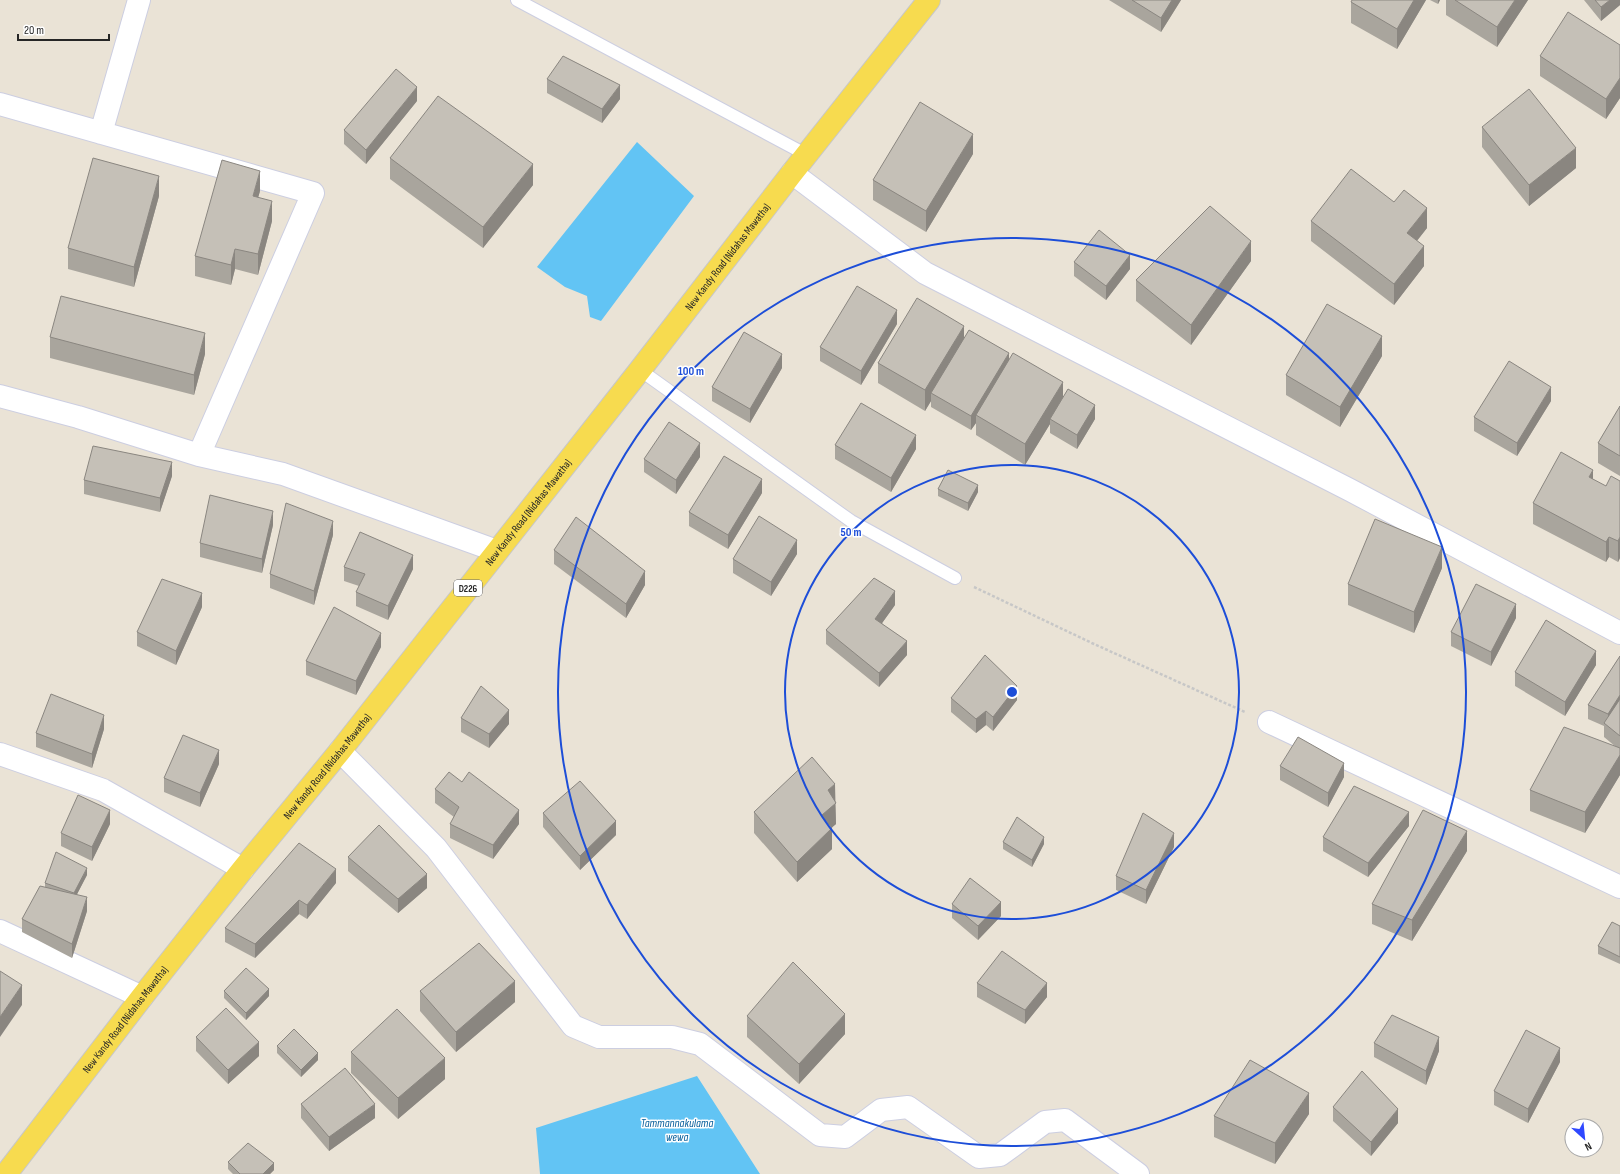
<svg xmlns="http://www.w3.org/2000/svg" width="1620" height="1174" viewBox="0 0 1620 1174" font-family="'Sofia Sans Condensed',sans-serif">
  <rect width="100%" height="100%" fill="#eae3d6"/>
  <path fill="#62c4f4" d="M637 142 694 196 601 321 590 317 587 296 565 287 537 267Z
    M697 1076 760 1174H540L536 1128Z"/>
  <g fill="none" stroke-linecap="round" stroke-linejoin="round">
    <g stroke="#cccee1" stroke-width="14">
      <path id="lane" d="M517 0 807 155
        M640 370 851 521 955 578"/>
    </g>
    <g stroke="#cccee1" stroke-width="24">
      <path id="street" d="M0 104 313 193 199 455
        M101 133 139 0
        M792 173 925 273 1350 490 1620 633
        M0 396 78 417 199 455 283 474 497 551
        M1269 722 1620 887
        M340 751 436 848 573 1026 599 1037H672L700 1044 820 1135 845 1137 881 1110 908 1107 979 1157 1000 1155 1045 1122 1065 1120 1138 1174
        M0 754 103 790 243 869
        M0 931 142 997"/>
    </g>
    <g stroke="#c7c7c7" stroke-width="24">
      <g id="primary">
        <path id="s1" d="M6 1174 142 997 243 869 340 751 640 370 792 173 929 0"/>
      </g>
    </g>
    <path stroke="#c7c7c7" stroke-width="2.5" stroke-dasharray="3 2" stroke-linecap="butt" d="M974 587 1094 644 1245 712"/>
    <use href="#lane" stroke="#fff" stroke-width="12"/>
    <use href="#street" stroke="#fff" stroke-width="22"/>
    <use href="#primary" stroke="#f7db4f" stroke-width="22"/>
  </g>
  <path fill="#a9a59d" d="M1109 0H1181L1161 32Z
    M1426 0 1397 49 1351 23V2Z
    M1430 0H1440L1438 4Z
    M1446 0H1528L1497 47 1446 15Z
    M1584 0H1620V5L1601 21Z
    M1620 45V98L1606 119 1540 76V56Z
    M547 79 620 99 602 123 547 93Z
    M417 101 366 164 344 144V130Z
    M1482 127 1576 168 1529 206 1482 147Z
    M973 154 926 232 873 200V180Z
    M390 158 533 185 483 248 390 179Z
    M260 191 258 197 272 221 258 275 235 269 231 285 195 276V256Z
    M159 196 134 287 68 269V248Z
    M1311 221 1427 228 1417 241 1424 266 1394 305 1311 241Z
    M1251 261 1191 345 1136 301V280Z
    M1074 262 1130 269 1106 300 1074 276Z
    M897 324 861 385 820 361V347Z
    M50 337 205 354 194 395 50 358Z
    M964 338 1009 360 1063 397 1095 419 1077 449 1050 433V424L1025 465 976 435V423L971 430 931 407V401L925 411 878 383V363Z
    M1382 356 1340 427 1286 395V375Z
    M782 368 750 423 712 401V387Z
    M1551 401 1517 456 1474 431V417Z
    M1620 406V476L1598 463V443Z
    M835 445 916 449 891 492 835 459Z
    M700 457 676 494 644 472V459Z
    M172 476 160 512 84 494V480Z
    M1620 481V558L1618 562 1609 557 1606 562 1533 524V503L1606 486Z
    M938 489 978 492 968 511 938 496Z
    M762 493 728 549 689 526V512Z
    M273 525 262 573 200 557V543Z
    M333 535 314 605 270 588V574Z
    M554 550 645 585 626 618 554 564Z
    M797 554 771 596 733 573V559Z
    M344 567 413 569 388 620 356 606V592L359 586 344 581Z
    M1442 568 1414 633 1348 605V584Z
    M895 605 882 623 907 655 879 687 826 644V630Z
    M202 607 176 665 137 646V632Z
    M1516 618 1491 666 1451 646V632Z
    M381 647 356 695 306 675V661Z
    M1620 656V775L1585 833 1530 811V790L1616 747 1604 737V726L1588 719V705Z
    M1596 665 1565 716 1515 686V672Z
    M951 698 1017 700 993 731 986 725 976 733 951 712Z
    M461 718 509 724 489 748 461 732Z
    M104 729 92 768 36 747V733Z
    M219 764 200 807 164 792V778Z
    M1280 766 1344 777 1328 807 1280 780Z
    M435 789 519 824 493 859 450 838V824L454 817 435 803Z
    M835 802 836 824 831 828 832 849 797 882 754 833V812Z
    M543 813 616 835 580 870 543 827Z
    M110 824 92 861 61 846V833Z
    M1409 826 1368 877 1323 851V837Z
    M1003 842 1044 844 1032 867 1003 849Z
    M1174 847 1146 904 1116 890V876Z
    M1467 851 1412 941 1372 924V904Z
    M348 857 427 888 398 913 348 871Z
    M87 875 77 894 87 911 72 958 22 932V919L45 887V883Z
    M336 883 307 919 299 914 255 958 225 942V928Z
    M952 904 1001 916 978 940 952 918Z
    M1620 926V964L1598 954V946Z
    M977 983 1047 997 1025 1024 977 997Z
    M224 991 269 996 246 1020 224 998Z
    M420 991 515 1002 456 1052 420 1011Z
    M747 1016 845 1034 799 1084 747 1037Z
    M196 1037 259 1056 228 1084 196 1051Z
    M1374 1043 1439 1051 1426 1085 1374 1057Z
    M277 1046 318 1060 301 1077 277 1053Z
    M351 1052 445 1079 398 1119 351 1073Z
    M1560 1062 1528 1123 1494 1105V1091Z
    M301 1104 375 1118 329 1151 301 1118Z
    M1333 1107 1398 1123 1371 1156 1333 1121Z
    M1309 1114 1275 1164 1214 1137V1116Z
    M228 1162 274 1170 270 1174H233L228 1169Z"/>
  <path fill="#8a8680" d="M1172 0H1181L1161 32V18Z
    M1414 0H1426L1397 49V29Z
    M1438 0H1440L1438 4Z
    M1515 0H1528L1497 47V27Z
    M1610 0H1620V5L1601 21V7Z
    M1620 78V98L1606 119V99Z
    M620 85V99L602 123V109Z
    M417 87V101L366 164V150Z
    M973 134V154L926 232V211Z
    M1576 148V168L1529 206V185Z
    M533 164V185L483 248V227Z
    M260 171V191L253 216V196Z
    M159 176V196L134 287V267Z
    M272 201V221L258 275V254Z
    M1427 208V228L1407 253V233Z
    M1251 241V261L1191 345V325Z
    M1424 246V266L1394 305V284Z
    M235 249V269L231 285V265Z
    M1130 255V269L1106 300V286Z
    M897 310V324L861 385V371Z
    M964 326V347L931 393V401L925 411V390Z
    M205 333V354L194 395V375Z
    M1382 336V356L1340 427V407Z
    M1009 353V367L976 415V423L971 430V416Z
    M782 354V368L750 423V409Z
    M1063 382V402L1050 419V424L1025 465V444Z
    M1551 387V401L1517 456V443Z
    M1095 405V419L1077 449V435Z
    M916 435V449L891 492V478Z
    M700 443V457L676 494V480Z
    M172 462V476L160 512V498Z
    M1593 470V490L1589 477Z
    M762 479V493L728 549V535Z
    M978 485V492L968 511V503Z
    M273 511V525L262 573V559Z
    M333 521V535L314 605V591Z
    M1609 537V557L1606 562V542Z
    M1620 537V558L1618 562V541Z
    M797 540V554L771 596V582Z
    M1442 547V568L1414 633V612Z
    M413 555V569L388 620V606Z
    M645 571V585L626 618V604Z
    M895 591V605L875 633V619Z
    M202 593V607L176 665V651Z
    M1516 604V618L1491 666V652Z
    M381 633V647L356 695V681Z
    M907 641V655L879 687V673Z
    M1596 651V665L1565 716V702Z
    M1017 686V700L993 731V717Z
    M1620 695V709L1608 726V714Z
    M509 710V724L489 748V734Z
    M986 711V725L976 733V719Z
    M104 715V729L92 768V754Z
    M219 750V764L200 807V793Z
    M1620 755V775L1585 833V812Z
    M1344 763V777L1328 807V793Z
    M835 784 836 824 822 836V815L828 790Z
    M110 810V824L92 861V847Z
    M519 810V824L493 859V845Z
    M1409 812V826L1368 877V863Z
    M616 821V835L580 870V856Z
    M832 828V849L797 882V862Z
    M1467 831V851L1412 941V920Z
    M1174 833V847L1146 904V890Z
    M1044 837V844L1032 867V860Z
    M87 868V875L74 900V893Z
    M336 869V883L307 919V905Z
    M427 874V888L398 913V899Z
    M87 897V911L72 958V944Z
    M299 900V914L255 958V944Z
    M1001 902V916L978 940V926Z
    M515 981V1002L456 1052V1032Z
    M1047 983V997L1025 1024V1010Z
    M22 985V1005L0 1037V1017Z
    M269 989V996L246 1020V1013Z
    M845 1014V1034L799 1084V1064Z
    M1439 1037V1051L1426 1085V1071Z
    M259 1042V1056L228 1084V1070Z
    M1560 1048V1062L1528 1123V1109Z
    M318 1053V1060L301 1077V1070Z
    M445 1058V1079L398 1119V1098Z
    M1309 1093V1114L1275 1164V1143Z
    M375 1104V1118L329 1151V1137Z
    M1398 1109V1123L1371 1156V1142Z
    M274 1163V1170L270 1174H263Z"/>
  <path fill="#c5c0b7" stroke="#8a8680" d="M1132 0H1172L1161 18Z
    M1352 0H1414L1397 29 1351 2Z
    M1455 0H1515L1497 27Z
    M1595 0H1610L1601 7Z
    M1568 12 1620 45V78L1606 99 1540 56Z
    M563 56 620 85 602 109 547 79Z
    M396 69 417 87 366 150 344 130Z
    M1529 89 1576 148 1529 185 1482 127Z
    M438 96 533 164 483 227 390 158Z
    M920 102 973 134 926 211 873 180Z
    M93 158 159 176 134 267 68 248Z
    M222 160 260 171 253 196 272 201 258 254 235 249 231 265 195 256Z
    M1351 169 1394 202 1404 190 1427 208 1407 233 1424 246 1394 284 1311 221Z
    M1210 206 1251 241 1191 325 1136 280Z
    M1099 230 1130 255 1106 286 1074 262Z
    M857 286 897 310 861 371 820 347Z
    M61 296 205 333 194 375 50 337Z
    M917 298 964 326 925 390 878 363Z
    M1327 304 1382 336 1340 407 1286 375Z
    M969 330 1009 353 971 416 931 393Z
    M744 332 782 354 750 409 712 387Z
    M1013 353 1063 382 1025 444 976 415Z
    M1509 361 1551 387 1517 443 1474 417Z
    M1068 389 1095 405 1077 435 1050 419Z
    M861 403 916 435 891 478 835 445Z
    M1620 406V456L1598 443Z
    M669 422 700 443 676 480 644 459Z
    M93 446 172 462 160 498 84 480Z
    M1561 452 1593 470 1589 477 1606 486 1611 476 1620 481V537L1618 541 1609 537 1606 542 1533 503Z
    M724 456 762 479 728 535 689 512Z
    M948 470 978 485 968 503 938 489Z
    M210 495 273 511 262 559 200 543Z
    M286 503 333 521 314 591 270 574Z
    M759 516 797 540 771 582 733 559Z
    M576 517 645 571 626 604 554 550Z
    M1375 519 1442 547 1414 612 1348 584Z
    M360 532 413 555 388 606 356 592 365 574 344 567Z
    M874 578 895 591 875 619 907 641 879 673 826 630Z
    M162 579 202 593 176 651 137 632Z
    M1476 584 1516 604 1491 652 1451 632Z
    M334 607 381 633 356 681 306 661Z
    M1546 620 1596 651 1565 702 1515 672Z
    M985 655 1017 686 993 717 986 711 976 719 951 698Z
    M1620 656V695L1608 714 1588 705Z
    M481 686 509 710 489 734 461 718Z
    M51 694 104 715 92 754 36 733Z
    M1620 699V736L1604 723Z
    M1564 727 1620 748V755L1585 812 1530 790Z
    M183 735 219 750 200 793 164 778Z
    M1298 737 1344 763 1328 793 1280 766Z
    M812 757 835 784 828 790 836 803 822 815 832 828 797 862 754 812Z
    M449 772 462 782 469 772 519 810 493 845 450 824 459 807 435 789Z
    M580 781 616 821 580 856 543 813Z
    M1354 786 1409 812 1368 863 1323 837Z
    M78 795 110 810 92 847 61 833Z
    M1423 810 1467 831 1412 920 1372 904Z
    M1143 813 1174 833 1146 890 1116 876Z
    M1017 817 1044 837 1032 860 1003 842Z
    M379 825 427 874 398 899 348 857Z
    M299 843 336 869 307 905 299 900 255 944 225 928Z
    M56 852 87 868 74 893 45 883Z
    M970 878 1001 902 978 926 952 904Z
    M40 886 87 897 72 944 22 919Z
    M1612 922 1620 926V957L1598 946Z
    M479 943 515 981 456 1032 420 991Z
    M1002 951 1047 983 1025 1010 977 983Z
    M793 962 845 1014 799 1064 747 1016Z
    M246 968 269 989 246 1013 224 991Z
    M0 971 22 985 0 1017Z
    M226 1008 259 1042 228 1070 196 1037Z
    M397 1009 445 1058 398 1098 351 1052Z
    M1392 1015 1439 1037 1426 1071 1374 1043Z
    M294 1029 318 1053 301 1070 277 1046Z
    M1526 1030 1560 1048 1528 1109 1494 1091Z
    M1250 1060 1309 1093 1275 1143 1214 1116Z
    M345 1068 375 1104 329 1137 301 1104Z
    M1362 1071 1398 1109 1371 1142 1333 1107Z
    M248 1143 274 1163 263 1174H240L228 1162Z"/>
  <g fill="none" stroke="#1d4ed8" stroke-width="2">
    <circle cx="1012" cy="692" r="227"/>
    <circle cx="1012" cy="692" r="454"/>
  </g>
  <g text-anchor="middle" stroke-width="3" stroke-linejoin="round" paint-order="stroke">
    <rect fill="#fff" stroke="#676767" stroke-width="1" x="454" y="580" width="28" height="16" rx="3"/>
    <g font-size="10" font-weight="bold" fill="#262626">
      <text x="468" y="592">D226</text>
    </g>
    <g font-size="11" fill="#262626" stroke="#fff">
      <text dy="4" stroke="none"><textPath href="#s1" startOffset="1167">New Kandy Road (Nidahas Mawatha)</textPath></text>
      <text dy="4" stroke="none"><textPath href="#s1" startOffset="843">New Kandy Road (Nidahas Mawatha)</textPath></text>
      <text dy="4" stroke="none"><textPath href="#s1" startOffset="519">New Kandy Road (Nidahas Mawatha)</textPath></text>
      <text dy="4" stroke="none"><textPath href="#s1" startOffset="195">New Kandy Road (Nidahas Mawatha)</textPath></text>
    </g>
    <g font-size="12" font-style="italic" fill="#065e9b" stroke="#fff">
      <text x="677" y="1127">Tammannakulama<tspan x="677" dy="14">wewa</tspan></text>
    </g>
  </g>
  <circle cx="1012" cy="692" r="6" fill="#1d4ed8" stroke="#fff" stroke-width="2"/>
  <g font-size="12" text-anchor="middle" font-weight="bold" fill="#1d4ed8" stroke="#fff" stroke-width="3" stroke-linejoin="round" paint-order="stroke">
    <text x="691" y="375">100 m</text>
    <text x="851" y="536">50 m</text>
  </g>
  <g transform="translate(1584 1138) rotate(153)"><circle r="19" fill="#ffffff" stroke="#a8a8a8"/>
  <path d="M0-3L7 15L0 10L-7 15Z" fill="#2f48ff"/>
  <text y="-6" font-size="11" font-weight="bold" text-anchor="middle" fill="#262626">N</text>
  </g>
  <path d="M18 34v6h91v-6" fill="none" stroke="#262626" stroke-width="2"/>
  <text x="24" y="34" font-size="12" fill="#262626" stroke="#ffffff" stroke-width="3" paint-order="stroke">20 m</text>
</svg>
